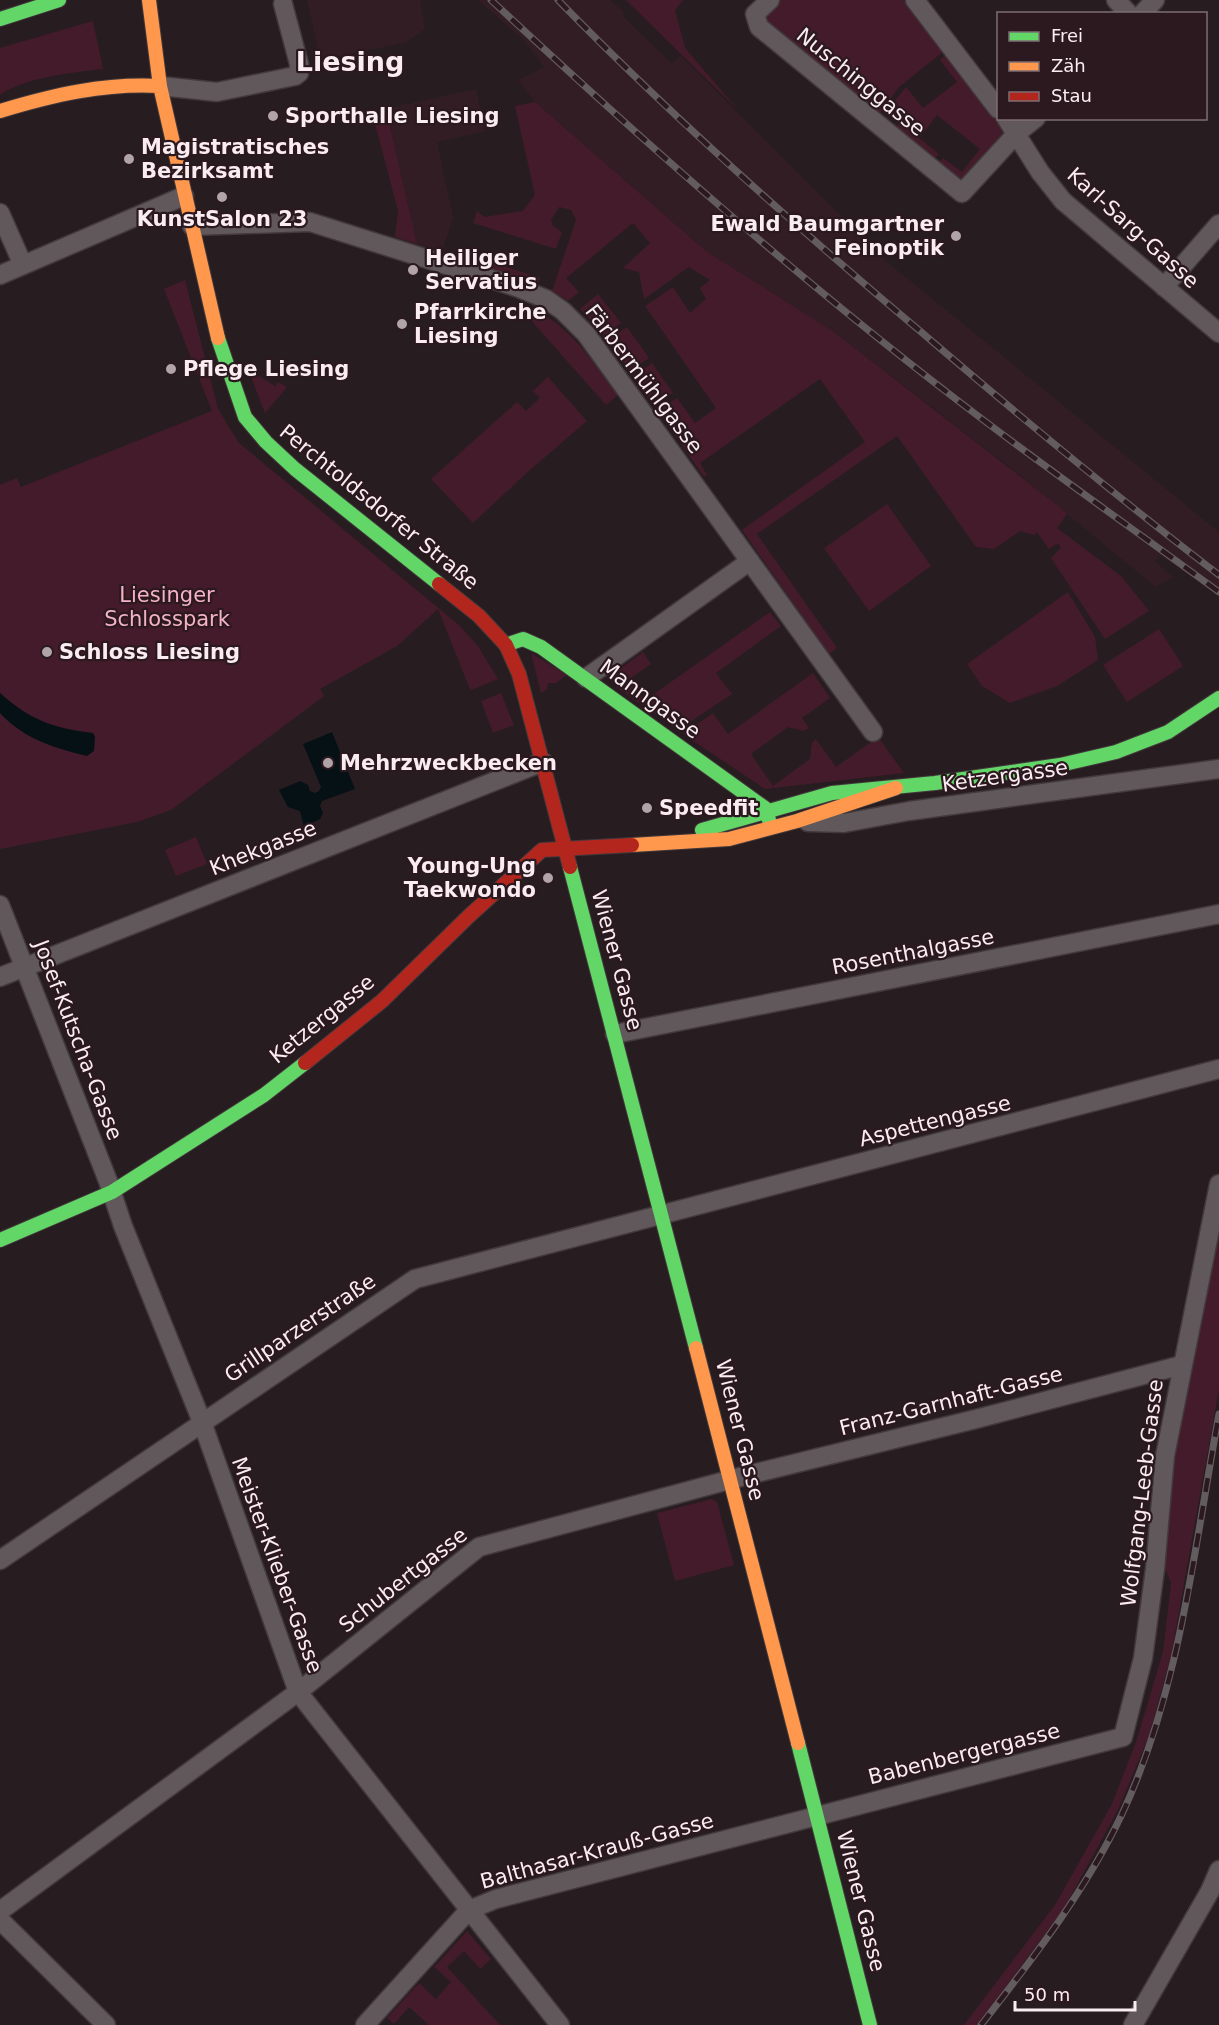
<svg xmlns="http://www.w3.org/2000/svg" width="1219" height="2025" viewBox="0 0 1219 2025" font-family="'DejaVu Sans',sans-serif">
  <rect width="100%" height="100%" fill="#271d20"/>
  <path fill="#331d24" d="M307 0H420L425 29 407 42 320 60Z
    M478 0H610L625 13 623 16 672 64 680 55 887 262 1219 532V597L1161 555 1155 561 1173 577 1156 587 1007 465 834 332 706 251 535 102 518 80 544 67 523 39Z
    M476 89 485 131 437 142 453 217 442 252 417 244 386 109Z"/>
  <path fill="#441b2a" d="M626 0H683L675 10 685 48 738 110Z
    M780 0H903L944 51 899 87 878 116 765 23V13Z
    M93 21 103 69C74 72 23 78 0 95V48Z
    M945 55 997 121 1003 135 966 179 958 180 938 164 943 158 962 172 980 149 937 115 919 138 939 154 933 161 895 129 902 120 888 109 906 87 923 108 957 82 940 60Z
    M535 102 706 251 834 332 1057 505 1067 514 1057 528 1121 576 1149 611 1105 639 1051 558 1061 548 1058 543 1049 549 1037 532 1034 535 1020 531 994 549 976 547 897 436 757 534 837 648 829 654 742 530 865 442 820 379 700 463 707 475 704 477 658 411 677 398 695 423 716 408 645 306 673 287 690 313 706 299 700 288 710 280 689 267 644 299 639 272 623 268 650 243 633 223 566 278 579 292 568 301 552 291 576 220 571 210 559 207 551 220 553 226 562 232 556 249 473 223 477 211 484 217 523 211 535 195 515 106Z
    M386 109 417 244 395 237 398 211 372 112Z
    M470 255 540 278 538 284 468 261Z
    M185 280 218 409 239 443 459 625 478 646 498 679 471 690 469 687 438 609 397 646 320 689 324 696 171 810 137 822 0 849V485L17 478 21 487 212 411 164 289Z
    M598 294 621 323 605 335 597 326 608 323 601 312 596 315 598 319 594 323 580 309Z
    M528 307C569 323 592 361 618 395L606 405 522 310Z
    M627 327 649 358 630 371 608 340Z
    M652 363 673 393 654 405 634 376Z
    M246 364 256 370 254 373 275 386 278 382 287 387 265 413Z
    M548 377 587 421 531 469 473 523 431 479 517 402 526 411 540 398 533 391Z
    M887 504 931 566 869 611 824 548Z
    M1068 592 1095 637 1098 660 1057 686 1010 703 982 686 967 664Z
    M770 612 781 626 716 673 732 694 678 730 616 687 613 674 643 652 651 664 628 680 644 701Z
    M1159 629 1183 666 1127 702 1103 665Z
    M531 653 567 675 556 683H548L547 689 541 693Z
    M813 673 830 698 802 718 809 728 803 731 788 727 751 754 773 786 810 759 812 743 816 739 836 767 878 737 904 773 765 789 683 734 713 713 728 734Z
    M501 693 514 725 493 733 481 701Z
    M196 837 207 864 176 876 165 850Z
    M1219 1232V1389L1171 1656 1149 1736 1117 1812 1063 1910 977 2025H964L1055 1905 1112 1804 1136 1742 1163 1652 1171 1583 1163 1563 1174 1455Z
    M712 1499 717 1502 734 1565 675 1581 657 1513Z
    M467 1931 491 1959 480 1969 464 1951 447 1967 500 2025H429L409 2007 394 2024 387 2018 419 1983 436 1999 451 1982 434 1967Z"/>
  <path fill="#061115" d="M0 693C30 720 53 728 93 733L95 737 94 751 87 756C54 748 24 739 0 713Z
    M332 732 355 789 322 801 320 806 323 813 320 819 304 827 300 811 288 807 279 790 300 781 308 785 310 791 315 793 319 791 321 787 303 744Z"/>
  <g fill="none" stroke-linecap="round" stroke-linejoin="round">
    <g stroke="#42393c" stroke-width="21">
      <path id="street" d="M770 0 755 14 759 27 962 193 1017 133 1036 118
        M915 0 998 109
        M1116 0 1129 14
        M1142 14 1155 0
        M160 86 217 92 295 76 299 73V64L283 4
        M1006 118 1040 172 1063 201 1219 333
        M0 213 23 265
        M192 226 310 222 516 287 546 299 563 311 586 334 873 732
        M0 275 184 196
        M1164 287 1219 224
        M586 678 750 561
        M808 822 844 823 909 811 1219 769
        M0 905 108 1181 123 1226 202 1422 298 1692 560 2025
        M0 977 543 762
        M615 1034 1219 914
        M0 1560 415 1279 1219 1069
        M0 1911 298 1692 479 1547 744 1476 976 1419 1182 1365
        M0 1920 106 2025
        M365 2025 469 1910 496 1899 1123 1737 1143 1658 1155 1569 1165 1456 1219 1184
        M1133 2025 1210 1891 1219 1870"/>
    </g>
    <g stroke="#42393c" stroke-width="16">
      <path id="fast" d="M0 19 59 0
        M218 338 245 417 266 442 295 469 439 584
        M506 645 523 639 541 647 765 808 769 820
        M702 830 832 793 935 783 1060 765 1116 752 1168 732 1219 698
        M570 867 696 1348
        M0 1240 112 1192 264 1095 305 1063
        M798 1743 870 2025"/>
    </g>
    <g stroke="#42393c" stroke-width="16">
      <path id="slow" d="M160 86 218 338
        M0 111C53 95 104 83 160 86L149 0
        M632 845 729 839 797 821 896 788
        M696 1348 798 1743"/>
    </g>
    <g stroke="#42393c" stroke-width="16">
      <path id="jam" d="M439 584 479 616 506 645 519 674 570 867
        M305 1063 382 1001 469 916 542 850 632 845"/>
    </g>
    <use href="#street" stroke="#61585b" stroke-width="18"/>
    <use href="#fast" stroke="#63d668" stroke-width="14"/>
    <use href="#slow" stroke="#ff974d" stroke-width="14"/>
    <use href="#jam" stroke="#b3261e" stroke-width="14"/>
    <g stroke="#635c5e" stroke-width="7">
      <path id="rail" d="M491 0C648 146 811 290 982 419 1060 478 1140 534 1219 592
        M558 0C672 117 795 226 920 331 1018 415 1117 497 1219 575
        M981 2025C1033 1958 1085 1892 1122 1814 1180 1690 1194 1549 1219 1414"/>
    </g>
    <use href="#rail" stroke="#2b191f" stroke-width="4.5" stroke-dasharray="14" stroke-linecap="butt"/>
  </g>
  <g fill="#b0a4a8" stroke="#2b191f" stroke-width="2">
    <circle cx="273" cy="116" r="6"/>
    <circle cx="129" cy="159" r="6"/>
    <circle cx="222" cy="197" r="6"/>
    <circle cx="956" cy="236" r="6"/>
    <circle cx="413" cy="270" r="6"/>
    <circle cx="402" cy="324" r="6"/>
    <circle cx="171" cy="369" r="6"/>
    <circle cx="47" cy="652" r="6"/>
    <circle cx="328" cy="763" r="6"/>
    <circle cx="647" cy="808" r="6"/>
    <circle cx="548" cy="878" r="6"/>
  </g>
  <g text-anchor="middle" stroke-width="4.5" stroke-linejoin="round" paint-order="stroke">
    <g font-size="21" fill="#faedf1" stroke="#2b191f">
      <text transform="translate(861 82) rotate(39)" y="7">Nuschinggasse</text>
      <text transform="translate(1133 228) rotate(42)" y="7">Karl-Sarg-Gasse</text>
      <text transform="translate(644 379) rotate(53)" y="7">Färbermühlgasse</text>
      <text transform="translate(379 507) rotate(39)" y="7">Perchtoldsdorfer Straße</text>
      <text transform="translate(650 699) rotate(36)" y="7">Manngasse</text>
      <text transform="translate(1005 776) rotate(-8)" y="7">Ketzergasse</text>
      <text transform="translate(263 848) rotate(-22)" y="7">Khekgasse</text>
      <text transform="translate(913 952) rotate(-11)" y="7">Rosenthalgasse</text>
      <text transform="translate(617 960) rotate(75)" y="7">Wiener Gasse</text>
      <text transform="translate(322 1019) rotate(-39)" y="7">Ketzergasse</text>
      <text transform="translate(78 1040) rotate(69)" y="7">Josef-Kutscha-Gasse</text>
      <text transform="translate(935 1121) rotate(-14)" y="7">Aspettengasse</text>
      <text transform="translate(300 1328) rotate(-34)" y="7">Grillparzerstraße</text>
      <text transform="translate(951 1401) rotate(-14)" y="7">Franz-Garnhaft-Gasse</text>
      <text transform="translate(740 1430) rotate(76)" y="7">Wiener Gasse</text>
      <text transform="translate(1142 1493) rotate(-83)" y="7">Wolfgang-Leeb-Gasse</text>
      <text transform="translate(277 1565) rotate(70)" y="7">Meister-Klieber-Gasse</text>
      <text transform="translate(403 1580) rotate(-38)" y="7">Schubertgasse</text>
      <text transform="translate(964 1754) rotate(-14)" y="7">Babenbergergasse</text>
      <text transform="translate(597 1851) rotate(-15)" y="7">Balthasar-Krauß-Gasse</text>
      <text transform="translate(861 1901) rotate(76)" y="7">Wiener Gasse</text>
    </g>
    <g font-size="21" font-weight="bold" fill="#faedf1" stroke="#2b191f" text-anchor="start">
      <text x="285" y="123">Sporthalle Liesing</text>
      <text x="141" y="154">Magistratisches<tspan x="141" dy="24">Bezirksamt</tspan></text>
      <text x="222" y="226" text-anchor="middle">KunstSalon 23</text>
      <text x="944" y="231" text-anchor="end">Ewald Baumgartner<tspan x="944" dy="24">Feinoptik</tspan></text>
      <text x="425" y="265">Heiliger<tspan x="425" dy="24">Servatius</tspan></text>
      <text x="414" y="319">Pfarrkirche<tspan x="414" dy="24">Liesing</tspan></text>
      <text x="183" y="376">Pflege Liesing</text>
      <text x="59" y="659">Schloss Liesing</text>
      <text x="340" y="770">Mehrzweckbecken</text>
      <text x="659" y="815">Speedfit</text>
      <text x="536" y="873" text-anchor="end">Young-Ung<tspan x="536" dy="24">Taekwondo</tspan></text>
    </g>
    <g font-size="21" fill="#f5b2c6" stroke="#2b191f">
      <text x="167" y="602">Liesinger<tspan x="167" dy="24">Schlosspark</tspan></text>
    </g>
    <g font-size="27" font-weight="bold" fill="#faedf1" stroke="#2b191f">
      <text x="350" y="71">Liesing</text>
    </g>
  </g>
  <rect x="997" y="12" width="210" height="108" fill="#2b191f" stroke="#7e6e73" stroke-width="1.5"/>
  <rect x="1009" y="32" width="30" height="9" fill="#63d668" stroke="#7e6e73" stroke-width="1.5"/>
  <text x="1051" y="42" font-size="18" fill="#faedf1">Frei</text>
  <rect x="1009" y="62" width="30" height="9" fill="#ff974d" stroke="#7e6e73" stroke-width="1.5"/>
  <text x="1051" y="72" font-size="18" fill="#faedf1">Zäh</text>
  <rect x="1009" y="92" width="30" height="9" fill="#b3261e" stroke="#7e6e73" stroke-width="1.5"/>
  <text x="1051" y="102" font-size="18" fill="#faedf1">Stau</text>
  <path d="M1015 2001v9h120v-9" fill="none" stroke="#faedf1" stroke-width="3"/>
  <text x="1024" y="2001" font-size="18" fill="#faedf1" stroke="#2b191f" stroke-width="4.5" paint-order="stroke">50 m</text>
</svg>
